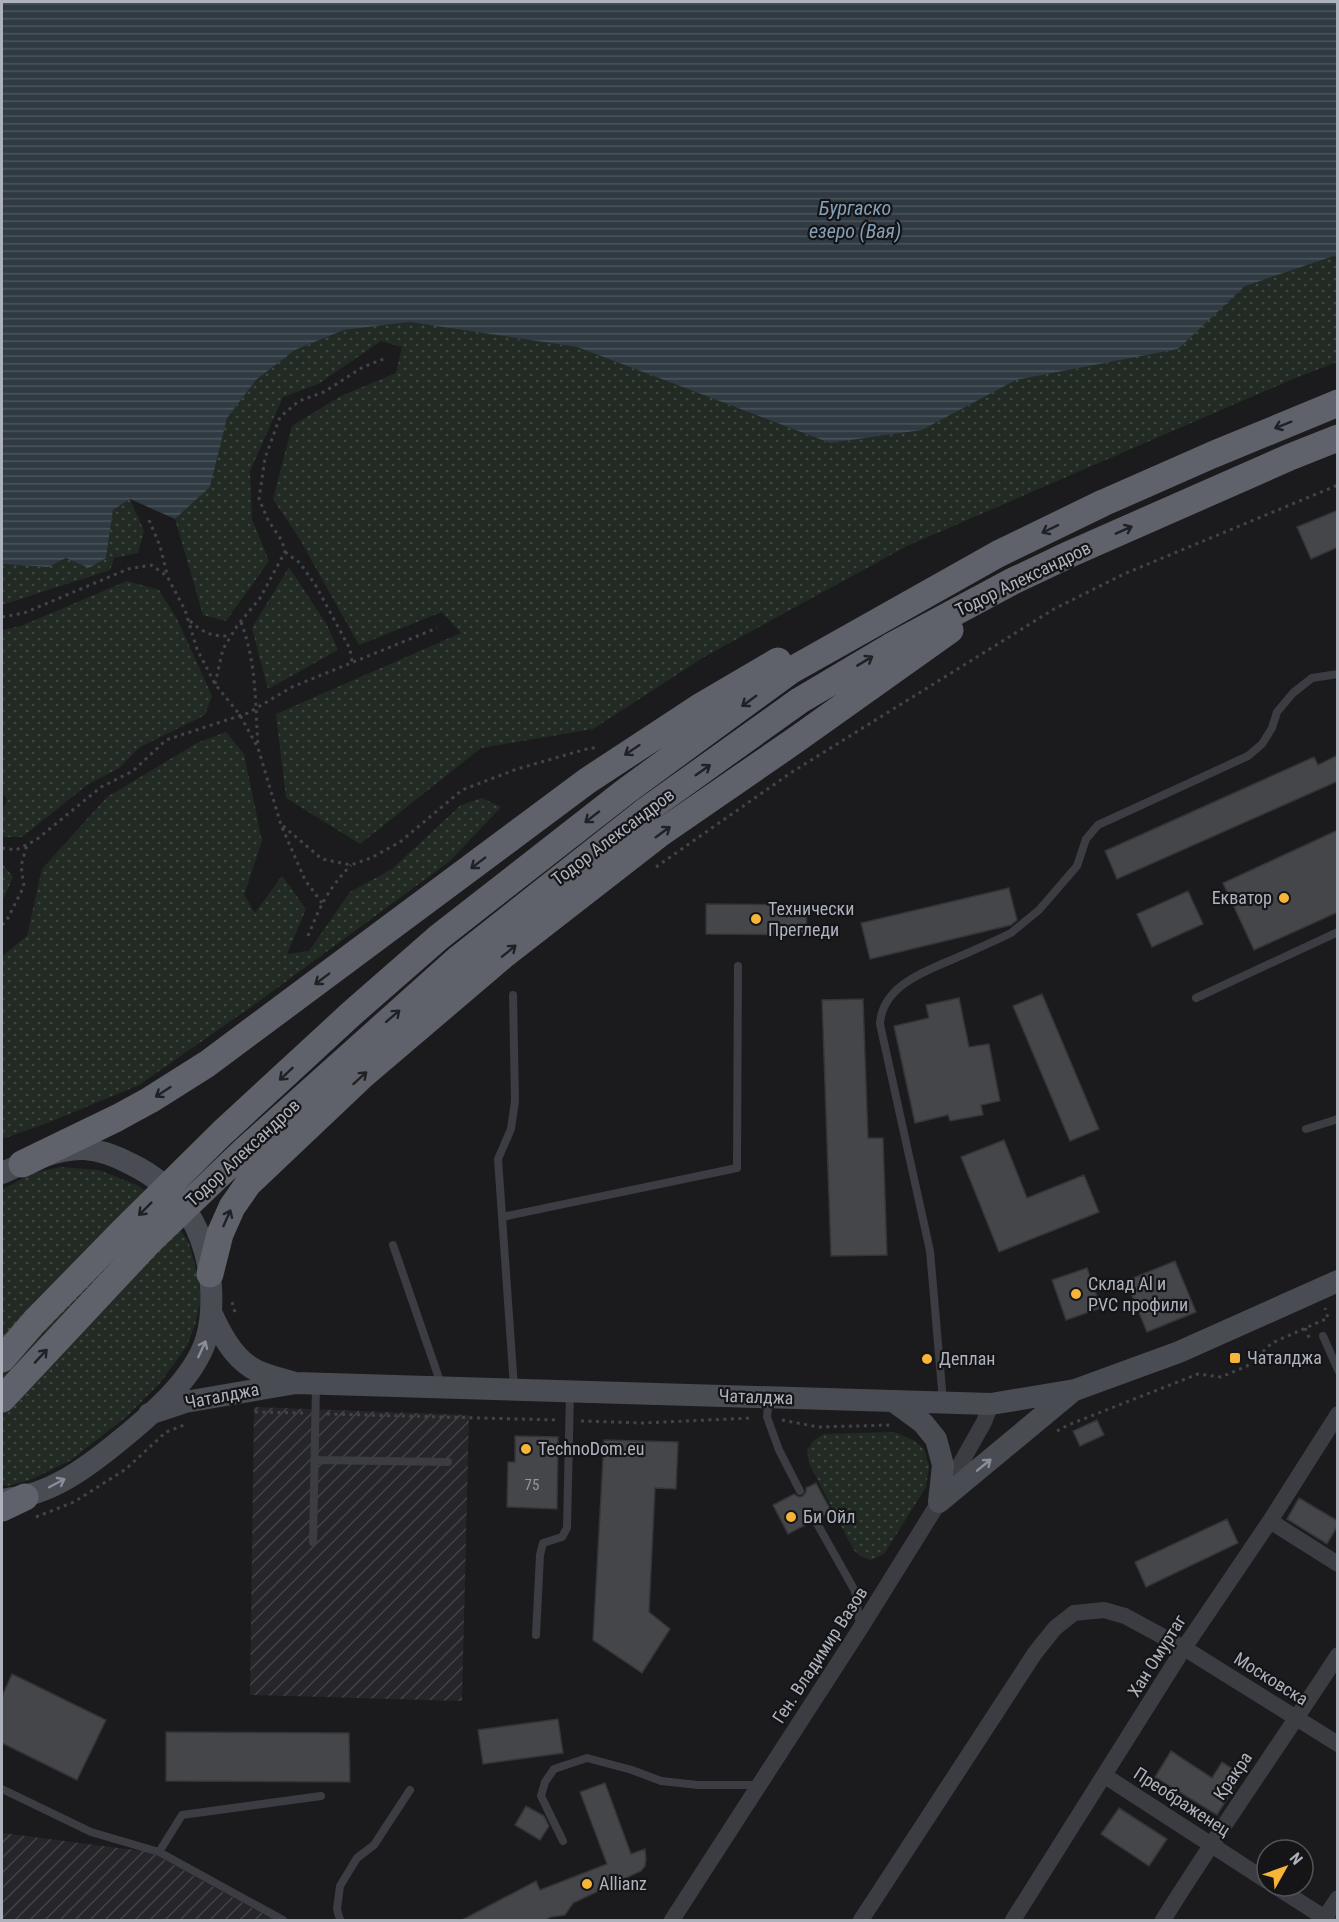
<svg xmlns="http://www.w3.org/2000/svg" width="1339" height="1922" viewBox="0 0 1339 1922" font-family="'Roboto Condensed',sans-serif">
  <defs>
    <pattern id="industrial-furrows" width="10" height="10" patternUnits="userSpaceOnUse" patternTransform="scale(1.5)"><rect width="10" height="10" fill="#26262a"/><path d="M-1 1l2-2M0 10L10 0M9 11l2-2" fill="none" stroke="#434347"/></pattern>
    <pattern id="grass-dots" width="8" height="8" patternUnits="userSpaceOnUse" patternTransform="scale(1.5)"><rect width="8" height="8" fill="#222b23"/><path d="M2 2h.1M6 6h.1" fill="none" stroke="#3f4741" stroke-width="1.8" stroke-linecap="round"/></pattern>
    <pattern id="water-rules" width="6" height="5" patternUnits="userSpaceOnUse" patternTransform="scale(1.5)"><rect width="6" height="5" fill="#303a42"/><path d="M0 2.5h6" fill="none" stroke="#4b545b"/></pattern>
  </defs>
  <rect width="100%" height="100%" fill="#1b1b1d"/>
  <path fill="url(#industrial-furrows)" d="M254 1407 469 1415 462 1701 250 1695Z
    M2 1833 150 1852 274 1920H2Z"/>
  <path fill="url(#grass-dots)" d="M1337 255V362L1293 379 907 546 704 657 593 729 481 748 360 844 286 798 276 714 461 633 442 612 359 645 299 538 273 499 292 426 341 396 396 373 402 347 381 341 318 384 283 397 250 471 252 519 269 561 226 621 203 615 175 519 210 487 227 417 256 380 295 350 344 330 409 322 577 347 830 443 922 430 1016 380 1177 349 1245 286Z
    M130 499 144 531 138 553 114 558 110 570 2 605V564L48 567 66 558H106L113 510Z
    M289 567 327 625 338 650 268 689 252 628Z
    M127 581 159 590 177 619 212 696 205 715 140 747 119 768 87 785 22 837H2V812L7 799 2 792V630L21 626Z
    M226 732 244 754 262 841 244 895 255 913 282 876 306 909 287 954 309 951 350 892 392 869 461 805 482 798 501 807 450 861 258 1002 139 1085 50 1122 2 1139V956L27 936 42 869 107 797 197 743Z
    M2 863 13 877 2 902Z
    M60 1167 99 1170 139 1186 167 1209 189 1243 198 1277 201 1299 196 1322 187 1346 160 1383 126 1417 71 1460 30 1480 7 1486 2 1485V1190L33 1173Z
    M894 1432 913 1440 924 1449 929 1466 926 1487 884 1554 870 1560 859 1555 853 1549 809 1463 807 1450 814 1440 824 1434Z"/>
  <path fill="url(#water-rules)" d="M2 2H1337V255L1245 286 1178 349 1016 380 922 430 830 443 577 347 409 322 344 330 295 350 256 380 227 418 210 487 175 519 130 499 113 510 106 558 89 568 66 558 48 567 2 564Z"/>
  <path fill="#45464a" stroke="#343439" stroke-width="1.5" d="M1338 510V547L1311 559 1297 527Z
    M1338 755V781L1117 879 1105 851 1314 757 1318 765Z
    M1338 830V912L1254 950 1223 883Z
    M1009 888 1017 920 1011 925 870 959 861 923Z
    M1188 891 1203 924 1152 947 1137 914Z
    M706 904 807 905 806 935 706 934Z
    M1042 994 1099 1129 1070 1141 1013 1006Z
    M959 998 969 1047 989 1044 1000 1101 981 1105 983 1115 950 1121 948 1115 915 1123 894 1026 929 1018 926 1005Z
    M863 999 868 1138H883L887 1255 831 1256 822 1000Z
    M1004 1140 1027 1198 1084 1175 1099 1212 999 1252 961 1157Z
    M1175 1261 1196 1312 1147 1332 1126 1281Z
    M1087 1268 1101 1308 1066 1320 1052 1280Z
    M1097 1420 1104 1435 1080 1446 1073 1431Z
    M515 1436 558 1437 557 1509 507 1507 508 1462H515Z
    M604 1440 678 1442 676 1489 655 1488 649 1612 670 1629 642 1673 593 1640Z
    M816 1483 831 1511 821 1517 818 1514H812L809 1517V1523L788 1534 773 1505 794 1494 799 1497 803 1496 806 1492V1488Z
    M1299 1498 1338 1521V1525L1327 1544 1287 1519Z
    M1227 1519 1238 1543 1146 1587 1135 1562Z
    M12 1674 106 1720 77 1780 2 1743V1696Z
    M558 1719 563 1753 483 1764 478 1730Z
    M166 1732 349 1733 350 1782 166 1781Z
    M1171 1751 1212 1778 1222 1762 1242 1775 1217 1815 1155 1777Z
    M605 1783 631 1854 645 1849 646 1859 645 1866 641 1871 573 1903 565 1915 551 1917 545 1920H462L536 1881 540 1890 607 1864 580 1792Z
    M526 1806 544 1816 549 1826 540 1840 515 1825Z
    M1119 1808 1167 1839 1149 1866 1101 1834Z"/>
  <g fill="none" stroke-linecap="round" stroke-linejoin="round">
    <path stroke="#414449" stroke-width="3" stroke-dasharray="3 4.5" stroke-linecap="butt" d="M149 520 160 546 167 574
      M285 552 300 563 316 586 350 649 352 662
      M2 617 24 613 128 569 151 565 167 576 185 610 197 649 215 684 240 715 258 748 281 825 305 880 322 903
      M190 621C205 634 211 636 231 636
      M241 622C257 665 255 702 258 747
      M215 684 223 649 237 626 260 598 285 552 282 541 268 520 259 499 265 458 280 417 299 401 324 392 363 367 386 358
      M283 826 322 859 351 865 371 858 400 842 462 790 517 769 590 748H598
      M2 848 16 850 36 840 101 787 133 771 166 740 248 713 292 687 437 628
      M656 867 792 772 1054 609 1124 574 1338 485
      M2 925 8 918 24 886 21 866 27 845
      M308 936C320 906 328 889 351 865
      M232 1302 236 1316
      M1305 1328 1310 1340
      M255 1412 305 1413
      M327 1414 557 1420
      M782 1420 818 1427 892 1425
      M581 1421 643 1423 752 1418
      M1057 1431 1068 1425 1198 1374 1221 1377 1247 1366 1272 1343 1328 1318 1325 1308
      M36 1517 74 1502 126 1469 166 1432 187 1424"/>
    <path stroke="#3b3d42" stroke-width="8" d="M513 995 515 1101 511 1129 498 1159 514 1387
      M1196 998 1338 932
      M1306 1129 1338 1119
      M502 1217 737 1168 738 966
      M393 1245 442 1387
      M1323 1336 1338 1370
      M769 1398 767 1417 779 1450 800 1491
      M943 1401 930 1251 880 1024C882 986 925 971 956 958 974 950 993 942 1011 933L1039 910 1077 866 1086 839 1098 825 1248 756 1262 744 1272 728 1277 712 1293 693 1312 678 1338 674
      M315 1460 448 1462
      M815 1520 855 1591 860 1626
      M313 1542 316 1384
      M536 1635 540 1555 543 1543 562 1537 567 1528 570 1392
      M2 1789 91 1832 159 1852 283 1920
      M563 1841 541 1796 545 1782 554 1769 587 1758 632 1770 661 1781 698 1785H759
      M159 1852 182 1815 321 1796
      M340 1920 337 1909 340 1886 357 1858 374 1845 410 1790"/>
    <path stroke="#3b3d42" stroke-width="16" d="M1270 1521 1338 1564
      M1105 1776 1267 1881
      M1275 1886 1328 1920
      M672 1920 860 1629 939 1502 984 1422 991 1404
      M861 1920 1035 1653 1055 1628 1074 1613 1104 1610 1125 1616 1184 1648 1338 1744
      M1013 1920 1184 1648 1270 1521 1338 1414
      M1163 1920C1219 1830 1280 1744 1338 1655
      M1323 1920 1338 1898"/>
    <path stroke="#494c52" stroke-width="22" d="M2 1173C24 1163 58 1148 84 1149 101 1150 116 1156 131 1164 182 1189 206 1230 211 1286 212 1303 211 1324 206 1340 193 1380 150 1416 118 1442 86 1468 50 1495 7 1499
      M211 1312C220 1332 232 1356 252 1368 263 1375 279 1378 292 1382
      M893 1401 923 1423 936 1439 943 1465 939 1502
      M149 1414 185 1402 296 1383 991 1404 1075 1390 1179 1352 1338 1281
      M939 1502 1074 1390"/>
    <path stroke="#5f626a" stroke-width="27" d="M22 1164 117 1118 150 1100 207 1064 587 781 698 708 778 661
      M210 1274 220 1234 232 1207 248 1184 363 1075 505 954 658 835 797 739 950 630
      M2 1359 34 1322 123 1231 222 1133 351 1014 439 937 626 791 790 671 998 554 1103 503 1212 455 1338 403
      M2 1399 149 1242 246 1149 458 959 644 812 799 701 890 647 1013 581 1070 554 1290 457 1338 438
      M2 1508 25 1497"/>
  </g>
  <defs><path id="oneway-shaft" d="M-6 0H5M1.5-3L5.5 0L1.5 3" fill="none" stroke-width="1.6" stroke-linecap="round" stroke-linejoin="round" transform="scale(1.5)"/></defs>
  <g stroke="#202124">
    <use href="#oneway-shaft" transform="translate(1283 425) rotate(158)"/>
    <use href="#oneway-shaft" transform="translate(1050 529) rotate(154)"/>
    <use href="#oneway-shaft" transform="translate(1124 530) rotate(-24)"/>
    <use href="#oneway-shaft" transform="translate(865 661) rotate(-31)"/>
    <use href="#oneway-shaft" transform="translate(749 701) rotate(144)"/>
    <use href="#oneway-shaft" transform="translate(632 750) rotate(146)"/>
    <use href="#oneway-shaft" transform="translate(703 770) rotate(-35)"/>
    <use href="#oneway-shaft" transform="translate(592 817) rotate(142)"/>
    <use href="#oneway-shaft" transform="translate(663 832) rotate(-36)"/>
    <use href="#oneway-shaft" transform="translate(478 863) rotate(143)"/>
    <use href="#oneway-shaft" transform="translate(509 951) rotate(-39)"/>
    <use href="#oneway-shaft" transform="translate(322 979) rotate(143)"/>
    <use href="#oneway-shaft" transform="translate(393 1016) rotate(-41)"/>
    <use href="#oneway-shaft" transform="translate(286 1074) rotate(137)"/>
    <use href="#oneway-shaft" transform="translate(360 1078) rotate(-42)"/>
    <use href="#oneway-shaft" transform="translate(163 1092) rotate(147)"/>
    <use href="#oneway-shaft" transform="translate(145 1209) rotate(135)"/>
    <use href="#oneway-shaft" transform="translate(227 1218) rotate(-66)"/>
    <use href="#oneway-shaft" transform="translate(41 1356) rotate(-47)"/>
  </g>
  <g stroke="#8a8e98">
    <use href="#oneway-shaft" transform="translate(202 1349) rotate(-65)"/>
    <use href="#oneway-shaft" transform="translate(984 1465) rotate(-39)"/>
    <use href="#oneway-shaft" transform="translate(57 1483) rotate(-28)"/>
  </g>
  <g fill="#f6b539" stroke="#151518" stroke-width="2">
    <circle cx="1284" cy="898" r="6"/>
    <circle cx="756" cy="919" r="6"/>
    <circle cx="1076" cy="1294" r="6"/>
    <rect x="1229" y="1352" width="12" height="12" rx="3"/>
    <circle cx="927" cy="1359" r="6"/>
    <circle cx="526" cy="1449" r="6"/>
    <circle cx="791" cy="1517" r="6"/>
    <circle cx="587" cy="1884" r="6"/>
  </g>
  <g text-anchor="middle" stroke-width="4.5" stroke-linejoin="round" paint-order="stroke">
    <g font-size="15" fill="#9397a0">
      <text x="532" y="1490">75</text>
    </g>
    <g font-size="18" fill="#adb2bd" stroke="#151518">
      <text transform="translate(1023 579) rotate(-26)" y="6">Тодор Александров</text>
      <text transform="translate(613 837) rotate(-37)" y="6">Тодор Александров</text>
      <text transform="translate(243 1153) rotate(-43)" y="6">Тодор Александров</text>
      <text transform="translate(222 1396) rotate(-11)" y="6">Чаталджа</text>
      <text transform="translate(756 1397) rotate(2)" y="6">Чаталджа</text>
      <text transform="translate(820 1655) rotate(-57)" y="6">Ген. Владимир Вазов</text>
      <text transform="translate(1157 1656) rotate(-58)" y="6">Хан Омуртаг</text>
      <text transform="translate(1271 1679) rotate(32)" y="6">Московска</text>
      <text transform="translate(1233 1776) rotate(-56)" y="6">Кракра</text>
      <text transform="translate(1182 1802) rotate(33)" y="6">Преображенец</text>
    </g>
    <g font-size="18" fill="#adb2bd" stroke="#151518" text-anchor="start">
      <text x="1272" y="904" text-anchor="end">Екватор</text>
      <text x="768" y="915">Технически<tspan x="768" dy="21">Прегледи</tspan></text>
      <text x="1088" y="1290">Склад Al и<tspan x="1088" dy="21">PVC профили</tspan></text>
      <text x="1247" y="1364">Чаталджа</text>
      <text x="939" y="1365">Деплан</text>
      <text x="538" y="1455">TechnoDom.eu</text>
      <text x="803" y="1523">Би Ойл</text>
      <text x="599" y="1890">Allianz</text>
    </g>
    <g font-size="20" font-style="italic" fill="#84a0b8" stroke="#151518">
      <text x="855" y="215">Бургаско<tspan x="855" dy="23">езеро (Вая)</tspan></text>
    </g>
  </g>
  <rect width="1339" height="1922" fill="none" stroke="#adb2bd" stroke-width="6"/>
  <g transform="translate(1285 1868) rotate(50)"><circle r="28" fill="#151518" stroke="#52545a" stroke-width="1.5"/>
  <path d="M0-4.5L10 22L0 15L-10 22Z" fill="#f6b539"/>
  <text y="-9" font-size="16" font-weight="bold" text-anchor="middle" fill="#adb2bd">N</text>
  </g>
</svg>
